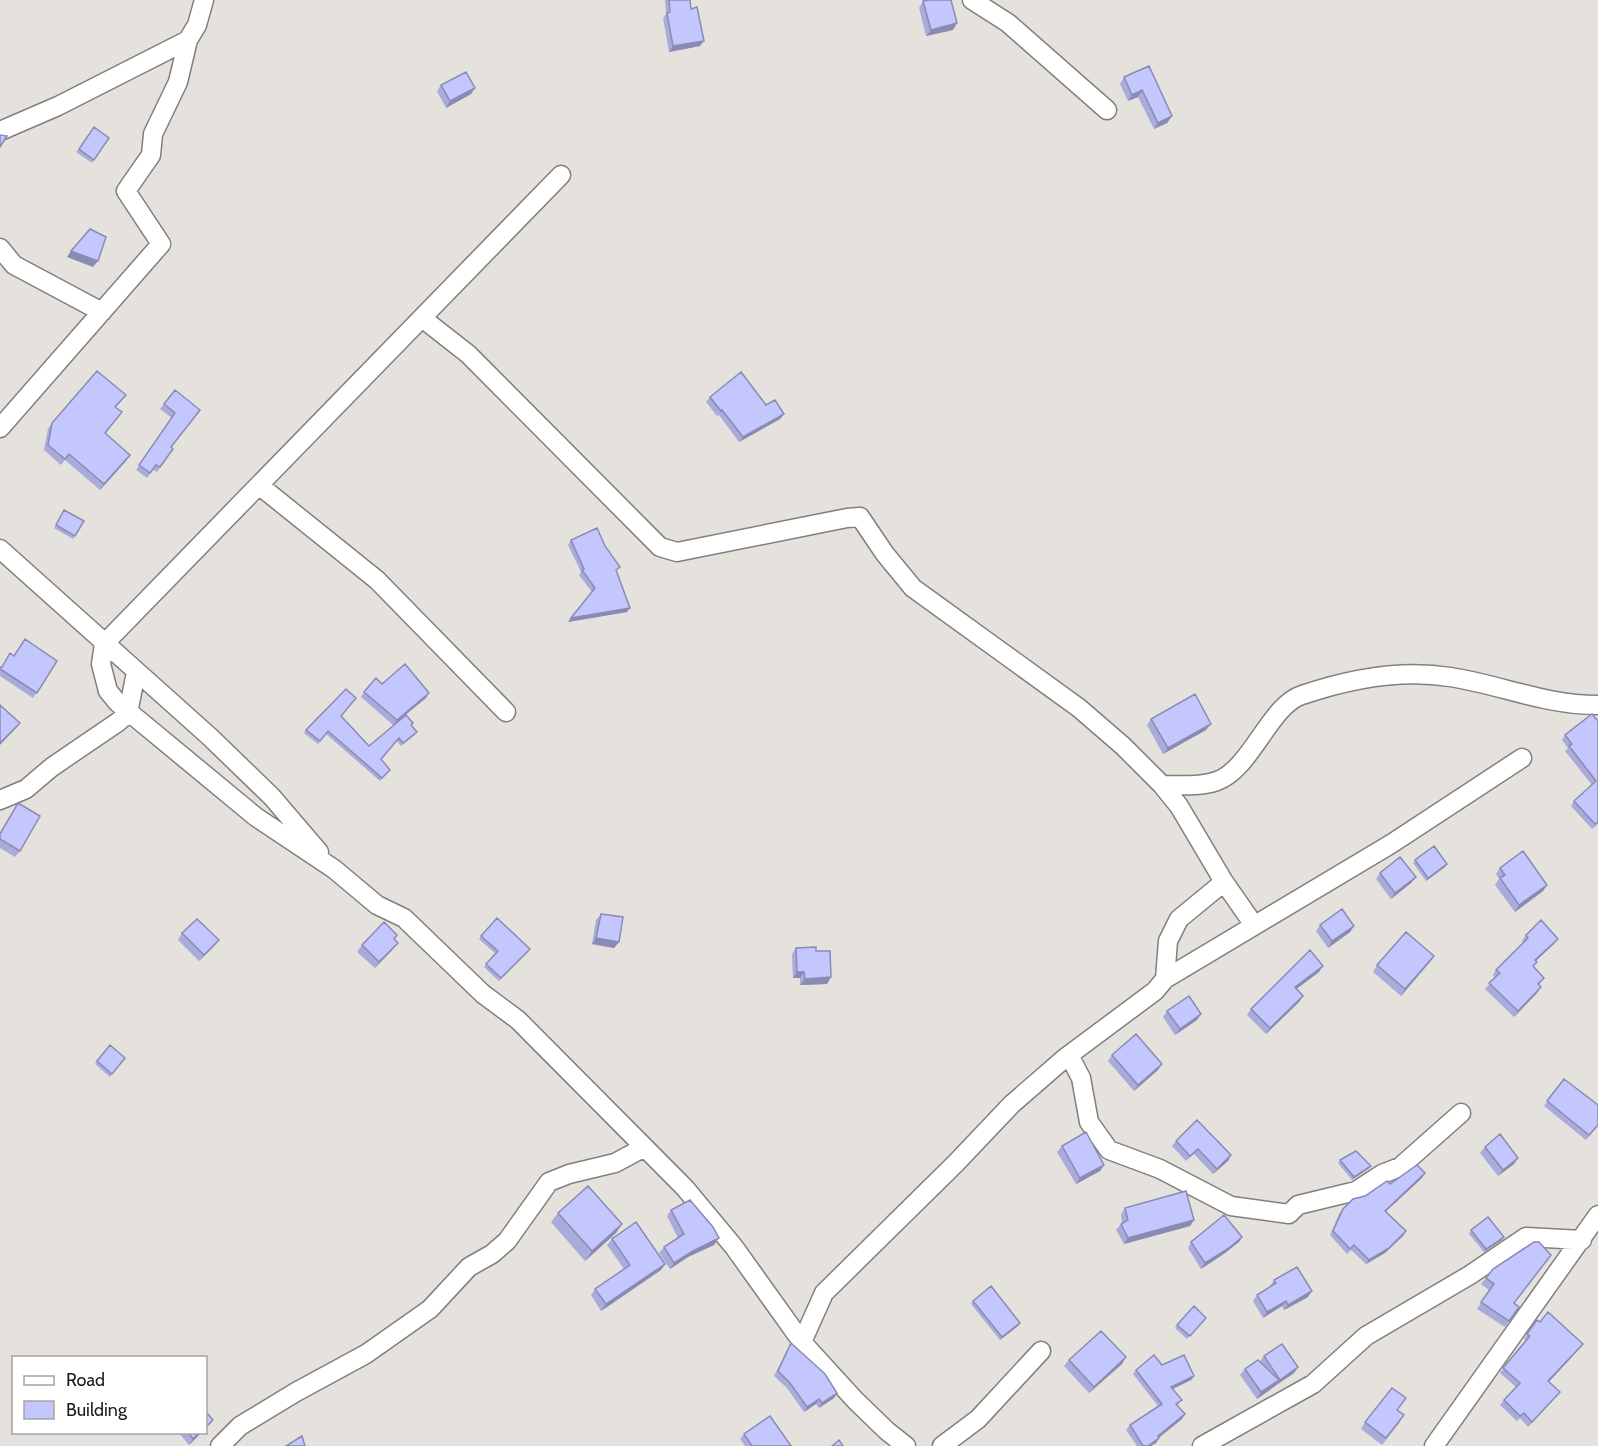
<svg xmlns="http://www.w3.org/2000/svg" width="1598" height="1446" viewBox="0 0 1598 1446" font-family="Cabin,sans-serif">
  <rect width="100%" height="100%" fill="#e5e1dd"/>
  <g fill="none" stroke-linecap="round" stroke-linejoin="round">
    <g stroke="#827f7c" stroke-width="21">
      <path id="minor" d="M972 0 1008 23 1107 110
        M0 131 58 106 188 40
        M561 175 104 644 101 664 108 691 118 703 256 817 334 869 377 905 404 918 483 994 518 1020 685 1188 734 1247 802 1342 855 1400 887 1431 906 1446
        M0 248 14 265 102 312
        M422 318 468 354 660 547 677 552 847 518 860 517 885 554 913 588 1079 708 1123 746 1162 785 1179 806 1224 882 1254 925
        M0 428 161 244 126 191 151 155 153 134 178 82 188 40 197 25 204 0
        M260 486 377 580 506 712
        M0 549 210 737 272 797 319 852
        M1162 785C1179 785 1200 787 1217 781 1251 769 1270 705 1302 695 1349 679 1401 669 1450 677 1502 685 1544 705 1598 705
        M0 800 26 789 52 767 118 722 128 713 136 672
        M1165 979 1391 844 1522 758
        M1069 1055 1081 1078 1089 1122 1109 1150 1160 1169 1231 1206 1289 1214 1298 1205 1356 1191 1382 1174 1400 1167 1461 1113
        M802 1342 824 1293 956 1163 1012 1104 1065 1058 1155 991 1165 979 1168 941 1179 919 1224 882
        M220 1446 240 1426 296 1392 366 1354 430 1309 469 1267 492 1254 507 1241 549 1182 569 1174 615 1163 643 1148
        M942 1446 978 1419 1041 1351
        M1202 1446 1313 1384 1366 1336 1470 1275 1526 1237 1582 1240
        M1434 1446 1598 1215"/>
    </g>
    <use href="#minor" stroke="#fff" stroke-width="18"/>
  </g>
  <path fill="#a9abda" d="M665 0H690L691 9 700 46 669 52 663 18 666 14Z
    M923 1 957 23 953 30 926 36 919 8Z
    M1149 66 1172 116 1167 123 1154 129 1138 97 1128 101 1120 84 1124 77Z
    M441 85 471 94 446 108 437 91Z
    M109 138 92 163 76 152 79 149Z
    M126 395 116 407 118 418 105 433 130 455 126 461 100 490 65 460 61 465 44 450 48 429 52 423Z
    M710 397 766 405 784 414 780 419 739 442 719 415 717 416 706 402Z
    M164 404 200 410 171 447 173 449 157 472 153 470 147 478 136 470 172 418 160 409Z
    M64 510 84 521 73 539 54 528Z
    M571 540 617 571 627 612 568 622 592 592 579 575 581 572 568 545Z
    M14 656 57 661 33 698 0 676V667H2Z
    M382 684 426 698 393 725 361 697 364 692Z
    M1592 714 1598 824 1592 829 1571 806 1574 801 1592 785 1565 751 1568 748 1562 740 1565 735Z
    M341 716 369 746 411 725 415 735 401 746 397 741 381 760 390 770 380 781 326 734 318 744 304 733 306 730Z
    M1151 719 1206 730 1163 754 1147 725Z
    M18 803 20 851 15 857 0 848V833Z
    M1415 860 1445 867 1426 881 1413 863Z
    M1500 868 1547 885 1543 891 1515 912 1495 885 1499 879 1496 874Z
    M1380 873 1416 877 1411 883 1391 899 1376 879Z
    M601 914 619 942 614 948 592 944 596 920Z
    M1320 925 1354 926 1350 932 1328 948 1316 931Z
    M182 933 219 940 214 946 199 961 178 940Z
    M1526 935 1554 944 1536 961 1534 967 1540 983 1539 985 1537 993 1514 1017 1485 989 1495 978 1493 975 1496 970 1524 943 1522 941Z
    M481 936 528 952 499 981 484 967 496 954 479 939Z
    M362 945 393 949 375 968 357 952Z
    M796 948 816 951 831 977 827 984 800 985V978H793L792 954Z
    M1434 956 1401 996 1373 972 1377 965Z
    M1319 972 1296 989 1299 1002 1266 1034 1247 1015 1251 1009Z
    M1167 1011 1201 1014 1197 1020 1175 1035 1163 1017Z
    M1112 1055 1158 1070 1134 1091 1108 1061Z
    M125 1058 110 1077 95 1064 97 1061Z
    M1564 1079 1598 1126 1586 1140 1544 1106Z
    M1197 1120 1228 1161 1213 1174 1194 1154 1186 1161 1172 1146 1176 1141Z
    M1062 1146 1104 1165 1100 1171 1076 1184 1057 1152Z
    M1485 1147 1514 1164 1498 1176 1480 1153Z
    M1340 1160 1368 1169 1352 1180 1338 1163Z
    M1422 1178 1385 1212 1406 1231 1403 1236 1385 1253 1366 1264 1351 1250 1347 1254 1330 1235 1339 1214 1343 1209 1365 1196 1390 1184Z
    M1125 1208 1194 1220 1190 1226 1124 1244 1116 1230 1121 1224 1122 1223 1121 1214Z
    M671 1210 719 1238 714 1245 688 1257 670 1269 659 1253 664 1247 678 1238 667 1216Z
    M558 1213 622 1224 616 1233 585 1261 551 1222Z
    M1471 1230 1504 1237 1502 1240 1484 1252 1469 1234Z
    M1242 1237 1239 1242 1225 1253 1201 1269 1188 1248 1191 1242Z
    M612 1239 665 1264 661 1270 601 1311 591 1295 595 1289 624 1269 607 1245Z
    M1551 1255 1514 1303 1519 1307 1505 1327 1477 1309 1489 1290 1481 1284 1486 1278Z
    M1274 1280 1308 1297 1284 1310 1282 1306 1263 1318 1253 1301 1257 1295 1271 1287 1270 1286Z
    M973 1301 1018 1326 1000 1340 971 1304Z
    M1206 1318 1187 1339 1175 1328 1177 1325Z
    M1537 1320 1579 1349 1549 1382 1560 1392 1528 1427 1520 1418 1517 1421 1500 1405 1504 1400 1516 1387 1500 1373 1526 1341 1524 1339Z
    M791 1343 837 1393 834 1398 819 1408 816 1404 804 1412 787 1388 774 1376 788 1348Z
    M1264 1356 1298 1367 1294 1373 1257 1399 1240 1375 1245 1369 1263 1365 1260 1361Z
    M1069 1360 1122 1364 1089 1393 1064 1366Z
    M1136 1370 1194 1376 1191 1380 1173 1389 1179 1404 1177 1405 1182 1419 1159 1437V1438L1156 1443 1151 1446H1137L1126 1430 1130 1425 1158 1406 1133 1374Z
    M1397 1410 1400 1422 1382 1445 1361 1429 1365 1422Z
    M178 1432H202L189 1445Z
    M744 1434 791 1446H745L740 1439Z"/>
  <path fill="#898bb2" d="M957 23 953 30 926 36 931 30Z
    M704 41 700 46 669 52 673 46Z
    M475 88 471 94 446 108 450 101Z
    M1142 90 1138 97 1128 101 1132 95Z
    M1172 116 1167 123 1154 129 1158 123Z
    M71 251 98 261 93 267 67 257Z
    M784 414 780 419 739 442 743 437Z
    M130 455 126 461 100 490 104 484Z
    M630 608 627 612 568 622 571 618Z
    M429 693 426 698 393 725 397 720Z
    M20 723 16 728 0 745V743Z
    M1211 724 1206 730 1163 754 1168 748Z
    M1447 864 1445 867 1426 881 1428 878Z
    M1416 877 1411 883 1391 899 1395 893Z
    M1547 885 1543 891 1515 912 1519 905Z
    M1354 926 1350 932 1328 948 1332 941Z
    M596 938 619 942 614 948 592 944Z
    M1558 939 1554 944 1531 965 1535 960Z
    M219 940 214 946 199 961 204 955Z
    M398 943 393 949 375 968 379 962Z
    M1434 956 1430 962 1401 996 1405 989Z
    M1323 966 1319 972 1291 993 1295 987Z
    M797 972H804L800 978H793Z
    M831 977 827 984 800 985 805 979Z
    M1541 987 1537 993 1514 1017 1518 1011Z
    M1303 996 1299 1002 1266 1034 1270 1028Z
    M1201 1014 1197 1020 1175 1035 1180 1029Z
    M1162 1064 1158 1070 1134 1091 1138 1085Z
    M1231 1155 1228 1161 1213 1174 1217 1169Z
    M1518 1158 1514 1164 1498 1176 1503 1170Z
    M1104 1165 1100 1171 1076 1184 1080 1178Z
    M1371 1166 1368 1169 1352 1180 1354 1177Z
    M1425 1173 1422 1178 1381 1216 1385 1211Z
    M1194 1220 1190 1226 1124 1244 1128 1238Z
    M622 1224 616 1233 585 1261 592 1251Z
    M1406 1231 1403 1236 1385 1253 1366 1264 1369 1260Z
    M1242 1237 1239 1242 1225 1253 1201 1269 1205 1263Z
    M1504 1237 1502 1240 1484 1252 1486 1249Z
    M719 1238 714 1245 688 1257 670 1269 674 1263 693 1251Z
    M665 1264 661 1270 601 1311 606 1304Z
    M1312 1291 1308 1297 1284 1310 1288 1305Z
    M1286 1301 1282 1306 1263 1318 1267 1312Z
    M1020 1323 1018 1326 1000 1340 1002 1337Z
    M1583 1344 1579 1349 1545 1386 1548 1381Z
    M1126 1357 1122 1364 1089 1393 1094 1387Z
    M1298 1367 1294 1373 1276 1385 1280 1380Z
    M1194 1376 1191 1380 1168 1391 1171 1387Z
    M1279 1380 1275 1386 1257 1399 1261 1392Z
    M1560 1392 1556 1397 1528 1427 1532 1422Z
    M837 1393 834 1398 819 1408 822 1403Z
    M819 1399 816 1404 804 1412 807 1407Z
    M1185 1414 1182 1419 1155 1441 1158 1436Z
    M200 1432H202L189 1445 193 1439Z
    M1159 1438 1156 1443 1151 1446H1148Z"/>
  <path fill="#c4c7fe" stroke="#898bb2" stroke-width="1.5" d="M669 0H690L691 9 697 7 704 41 673 46 667 13 670 12Z
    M929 0H951L957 23 931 30 923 1Z
    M1149 66 1172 116 1158 123 1142 90 1132 95 1124 77Z
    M466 72 475 88 450 101 441 85Z
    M94 127 109 138 94 160 79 149Z
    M0 135 7 136 0 147Z
    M90 229 106 237 98 261 71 251Z
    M97 371 126 395 115 407 122 412 105 433 130 455 104 484 69 454 65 459 48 445 52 423Z
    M741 372 766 405 775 400 784 414 743 437 722 410 721 411 710 397Z
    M175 390 200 410 171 447 173 449 160 467 156 465 150 473 139 465 175 413 164 404Z
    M64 510 84 521 75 536 56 525Z
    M597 528 605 546 620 567 616 570 630 608 571 618 595 588 582 570 584 569 571 540Z
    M25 639 57 661 37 693 0 669V667H2L10 653 14 656Z
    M405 664 429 693 397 720 364 692 376 678 382 684Z
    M346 689 356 698 341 716 369 746 406 715 413 723 411 725 417 732 403 743 399 738 381 759 390 770 382 778 328 731 320 741 306 730Z
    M1195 694 1211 724 1168 748 1151 719Z
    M0 705 20 723 0 743Z
    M1592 714 1598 721V822L1595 824 1574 801 1596 781 1569 746 1572 744 1565 735Z
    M18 803 40 816 20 851 0 839V834Z
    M1434 846 1447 864 1428 878 1415 860Z
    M1523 851 1547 885 1519 905 1500 878 1505 875 1500 868Z
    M1400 857 1416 877 1395 893 1380 873Z
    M1342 909 1354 926 1332 941 1320 925Z
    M601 914 623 917 619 942 596 938Z
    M497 918 530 949 501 978 486 964 498 951 481 936Z
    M197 919 219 940 204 955 182 933Z
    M1541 920 1558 939 1535 960 1537 962 1533 966 1544 978 1538 984 1541 987 1518 1011 1489 983 1500 973 1496 970 1528 938 1526 935Z
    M384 922 397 935 394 939 398 943 379 962 362 945Z
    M1406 932 1434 956 1405 989 1377 965Z
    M816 947V951H830L831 977 805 979 804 972H797L796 948Z
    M1310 950 1323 966 1295 987 1303 996 1270 1028 1251 1009Z
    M1189 996 1201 1014 1180 1029 1167 1011Z
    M1136 1034 1162 1064 1138 1085 1112 1055Z
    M110 1045 125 1058 112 1074 97 1061Z
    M1564 1079 1598 1105V1125L1589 1135 1547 1101Z
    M1197 1120 1231 1155 1217 1169 1198 1149 1190 1156 1176 1141Z
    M1086 1132 1104 1165 1080 1178 1062 1146Z
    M1500 1134 1518 1158 1503 1170 1485 1147Z
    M1356 1151 1371 1166 1354 1177 1340 1160Z
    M1417 1165 1425 1173 1385 1211 1406 1231 1389 1248 1369 1260 1354 1245 1350 1249 1333 1231 1343 1209 1353 1199 1365 1196 1387 1181 1390 1184Z
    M588 1186 622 1224 592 1251 558 1213Z
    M1186 1191 1194 1220 1128 1238 1121 1224 1128 1220 1125 1208Z
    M690 1200 713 1227 719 1238 693 1251 674 1263 664 1247 684 1234 671 1210Z
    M1224 1215 1242 1237 1229 1248 1205 1263 1191 1242Z
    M1488 1217 1504 1237 1486 1249 1471 1230Z
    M636 1222 665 1264 606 1304 595 1289 630 1265 612 1239Z
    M1534 1242H1539L1551 1255 1514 1303 1519 1307 1509 1321 1481 1302 1494 1284 1486 1278 1493 1269Z
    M1297 1267 1312 1291 1288 1305 1286 1301 1267 1312 1257 1295 1276 1283 1274 1280Z
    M991 1286 1020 1323 1002 1337 973 1301Z
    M1194 1306 1206 1318 1190 1336 1177 1325Z
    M1548 1312 1583 1344 1548 1381 1560 1392 1532 1422 1524 1413 1520 1416 1504 1400 1520 1383 1503 1368 1530 1336 1527 1334 1537 1320 1540 1322Z
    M1101 1331 1126 1357 1094 1387 1069 1360Z
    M791 1343 825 1374 837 1393 822 1403 819 1399 807 1407 790 1383 778 1371Z
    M1282 1344 1298 1367 1280 1380 1264 1356Z
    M1154 1355 1162 1365 1184 1355 1194 1376 1171 1387 1182 1400 1176 1404 1185 1414 1158 1436 1159 1438 1148 1446H1143L1130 1425 1162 1404 1136 1370Z
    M1258 1360 1279 1380 1261 1392 1245 1369Z
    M1392 1388 1406 1398 1397 1410 1404 1415 1386 1438 1365 1422Z
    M206 1412 213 1420 206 1427Z
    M770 1416 791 1446H752L744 1434Z
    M188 1432H200L193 1439Z
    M302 1436 305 1446H286Z
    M839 1440 843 1446H832Z"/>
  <rect x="12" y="1356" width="195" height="78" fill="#ffffff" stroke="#a5a4a3" stroke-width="1.5"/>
  <rect x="24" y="1376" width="30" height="9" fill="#ffffff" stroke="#a5a4a3" stroke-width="1.5"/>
  <text x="66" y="1386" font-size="18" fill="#1d1c1a">Road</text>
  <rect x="24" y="1401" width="30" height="18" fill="#c4c7fe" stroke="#a5a4a3" stroke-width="1.5"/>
  <text x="66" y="1416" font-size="18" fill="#1d1c1a">Building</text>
</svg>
